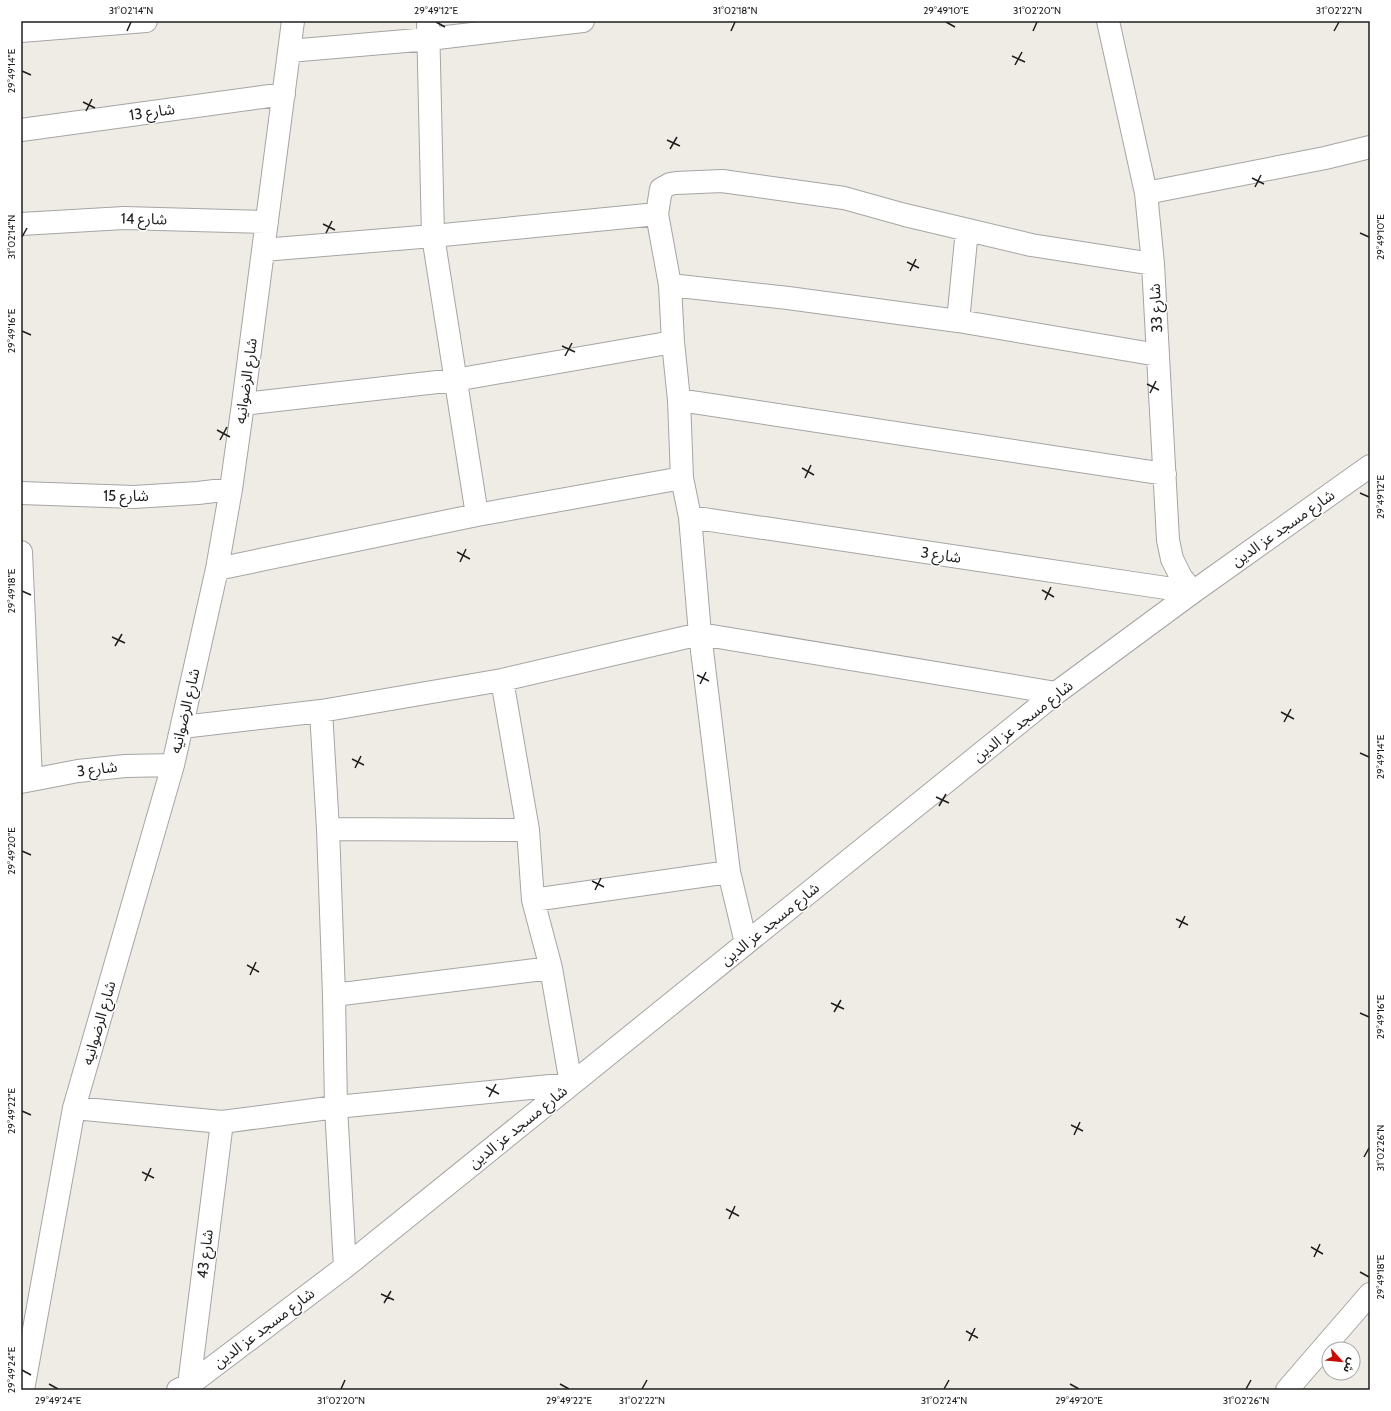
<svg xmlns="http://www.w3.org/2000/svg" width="1391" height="1411" viewBox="0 0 1391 1411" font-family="Cabin,'Noto Sans Arabic',sans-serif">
  <rect width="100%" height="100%" fill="#efece5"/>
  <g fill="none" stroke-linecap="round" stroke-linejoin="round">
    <g stroke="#a5a5a5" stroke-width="24">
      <path id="street" d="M428 21 433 236 477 515
        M1108 21 1146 193 1153 264 1168 540 1172 559 1181 577 1193 592
        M21 31 146 21
        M289 51 429 39 583 21
        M21 130 284 94
        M1146 193 1325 158 1370 147
        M21 224 124 218 267 222
        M263 250 433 236 657 214
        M670 285 788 298 958 321 1158 355
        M958 321 967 230
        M679 400 1165 474
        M243 404 455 380 673 342
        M21 493 134 497 198 493 231 489
        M690 517 1193 592
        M21 552 31 780
        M217 569 477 515 682 478
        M321 711 328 829 334 995 336 1107 345 1267
        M182 727 321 711 502 680 700 634 1056 693
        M21 782 78 771 125 766 173 765
        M328 829 528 830
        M533 900 729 872
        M746 943 729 872 700 634 690 517 682 478 679 400 673 342 670 285 657 214 661 189 670 184 676 183 722 181 844 198 905 215 1031 245 1153 264
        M334 995 551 968
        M74 1108 222 1122 336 1107 571 1084 551 968 533 900 528 830 502 680
        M189 1385 222 1122
        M23 1390 74 1108 173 765 217 569 231 489 243 404 293 21
        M178 1390 189 1385 345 1267 1056 693 1193 592 1370 466
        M1287 1390 1370 1294"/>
    </g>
    <use href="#street" stroke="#fff" stroke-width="22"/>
  </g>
  <path fill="none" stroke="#1e1e1e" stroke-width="1.5" d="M436 22 445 27M946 22 955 27M127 31 131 22M731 31 735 22M1033 31 1037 22M1334 31 1339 22M1012 56 1025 62M1015 65 1022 52M22 71 31 75M83 102 95 108M86 111 92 99M667 140 680 146M670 149 677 137M1252 178 1264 184M1255 187 1261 175M323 224 335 230M326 233 332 221M1360 233 1369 237M22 237 27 228M907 262 919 268M910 271 916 259M22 331 31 335M562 346 575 352M565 356 572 343M1147 384 1159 390M1150 393 1156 381M217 430 230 437M220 440 227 427M802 468 814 475M805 478 811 465M1360 493 1369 497M457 552 470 559M460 562 466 549M1042 590 1054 597M22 591 31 595M1045 600 1051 587M112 637 125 643M115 646 122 634M697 675 709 681M700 684 706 672M1281 712 1294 719M1284 722 1291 709M1360 753 1369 757M352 759 364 765M355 768 361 756M936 797 949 803M939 806 946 794M22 851 31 855M592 881 604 887M595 890 601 878M1176 919 1188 925M1179 928 1185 916M247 965 259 972M250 975 256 962M831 1003 844 1009M834 1012 841 1000M1360 1013 1369 1017M486 1087 499 1094M489 1097 496 1084M22 1111 31 1115M1071 1125 1083 1131M1074 1135 1080 1122M1364 1157 1369 1148M142 1172 154 1178M145 1181 151 1168M726 1209 739 1216M729 1219 735 1206M1311 1247 1323 1254M1314 1257 1320 1244M1360 1272 1369 1277M381 1294 394 1300M384 1303 391 1291M966 1331 978 1338M969 1341 975 1328M22 1370 31 1375M49 1384 58 1389M560 1384 569 1389M1070 1384 1079 1389M341 1389 345 1380M642 1389 647 1380M944 1389 949 1380M1246 1389 1251 1380"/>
  <g text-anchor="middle" stroke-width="3" stroke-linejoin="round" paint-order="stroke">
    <g font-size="15" fill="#1e1e1e" stroke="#fff">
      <text transform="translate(152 112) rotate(-8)" y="5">شارع 13</text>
      <text transform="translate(144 219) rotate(1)" y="5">شارع 14</text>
      <text transform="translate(1156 308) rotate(-93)" y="5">شارع 33</text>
      <text transform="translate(246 381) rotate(-82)" y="5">شارع الرضوانيه</text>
      <text x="126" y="501">شارع 15</text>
      <text transform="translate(1283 528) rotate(-35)" y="5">شارع مسجد عز الدين</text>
      <text transform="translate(941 555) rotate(8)" y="5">شارع 3</text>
      <text transform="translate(185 711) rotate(-77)" y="5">شارع الرضوانيه</text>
      <text transform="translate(1023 721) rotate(-38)" y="5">شارع مسجد عز الدين</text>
      <text transform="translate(97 769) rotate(-7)" y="5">شارع 3</text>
      <text transform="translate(770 924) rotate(-39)" y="5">شارع مسجد عز الدين</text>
      <text transform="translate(99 1023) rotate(-74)" y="5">شارع الرضوانيه</text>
      <text transform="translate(518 1127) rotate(-39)" y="5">شارع مسجد عز الدين</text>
      <text transform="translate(205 1254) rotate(-83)" y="5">شارع 43</text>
      <text transform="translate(264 1328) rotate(-37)" y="5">شارع مسجد عز الدين</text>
    </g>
  </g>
  <rect width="1391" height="1411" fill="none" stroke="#ffffff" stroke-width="44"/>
  <g transform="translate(1341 1361) rotate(117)"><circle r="19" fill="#ffffff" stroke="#a5a5a5"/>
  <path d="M0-3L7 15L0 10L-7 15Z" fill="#cb0a02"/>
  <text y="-6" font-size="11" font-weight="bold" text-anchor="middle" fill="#1e1e1e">ش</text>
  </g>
  <rect x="22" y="22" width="1347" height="1367" fill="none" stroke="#1e1e1e" stroke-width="1.5"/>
  <g font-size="10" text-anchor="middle" fill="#1e1e1e">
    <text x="131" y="14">31°02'14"N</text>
    <text x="436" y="14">29°49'12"E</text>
    <text x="735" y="14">31°02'18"N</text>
    <text x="946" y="14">29°49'10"E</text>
    <text x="1037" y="14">31°02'20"N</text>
    <text x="1339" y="14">31°02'22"N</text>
    <text transform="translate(11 71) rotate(-90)" y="4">29°49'14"E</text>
    <text transform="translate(11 237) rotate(-90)" y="4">31°02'14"N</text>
    <text transform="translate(1380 237) rotate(-90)" y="4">29°49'10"E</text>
    <text transform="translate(11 331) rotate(-90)" y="4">29°49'16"E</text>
    <text transform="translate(1380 497) rotate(-90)" y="4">29°49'12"E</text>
    <text transform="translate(11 591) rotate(-90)" y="4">29°49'18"E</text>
    <text transform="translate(1380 757) rotate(-90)" y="4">29°49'14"E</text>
    <text transform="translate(11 851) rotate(-90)" y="4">29°49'20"E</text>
    <text transform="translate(1380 1017) rotate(-90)" y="4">29°49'16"E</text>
    <text transform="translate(11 1111) rotate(-90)" y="4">29°49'22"E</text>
    <text transform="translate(1380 1148) rotate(-90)" y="4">31°02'26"N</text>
    <text transform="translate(1380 1277) rotate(-90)" y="4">29°49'18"E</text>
    <text transform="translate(11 1370) rotate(-90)" y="4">29°49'24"E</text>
    <text x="58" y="1404">29°49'24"E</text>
    <text x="341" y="1404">31°02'20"N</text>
    <text x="569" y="1404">29°49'22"E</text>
    <text x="642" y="1404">31°02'22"N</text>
    <text x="944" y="1404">31°02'24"N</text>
    <text x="1079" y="1404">29°49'20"E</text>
    <text x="1246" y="1404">31°02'26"N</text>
  </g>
</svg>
